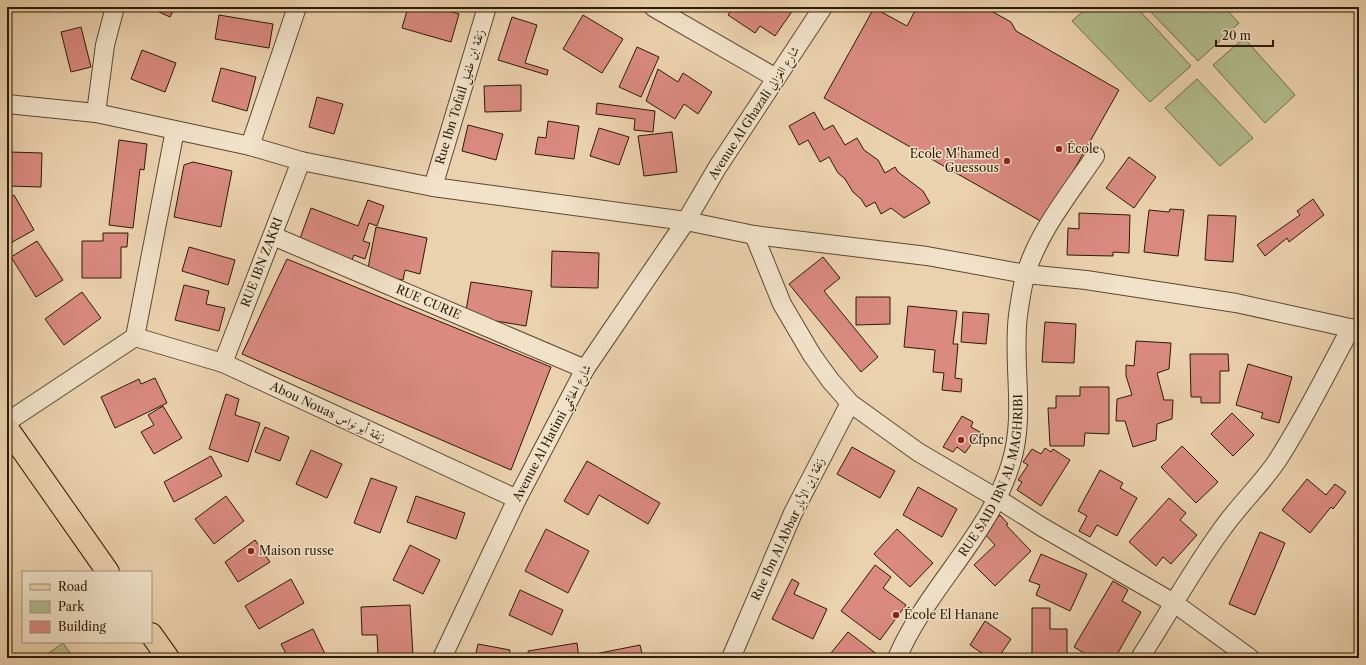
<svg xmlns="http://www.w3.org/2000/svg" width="1366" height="665" viewBox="0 0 1366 665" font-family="'Libre Caslon Text',Amiri,serif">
  <rect width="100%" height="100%" fill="#ebd2ae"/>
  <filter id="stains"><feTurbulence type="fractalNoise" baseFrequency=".005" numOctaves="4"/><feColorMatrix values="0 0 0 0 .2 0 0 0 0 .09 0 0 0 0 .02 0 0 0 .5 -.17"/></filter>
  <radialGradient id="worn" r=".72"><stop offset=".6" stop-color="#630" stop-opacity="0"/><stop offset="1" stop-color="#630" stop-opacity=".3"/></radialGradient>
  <path fill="#b2bd8e" stroke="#6e6c48" d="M1088 7H1136L1191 66 1150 102 1072 21Z
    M1146 7H1224L1239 23 1198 61Z
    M1244 38 1295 95 1265 123 1213 65Z
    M1197 79 1253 138 1220 166 1165 108Z
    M63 643 73 658H42Z"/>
  <path fill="#da8a81" stroke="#2b1b03" d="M148 7H175L170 17Z
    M408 7H435L459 14 451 42 402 28Z
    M699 7H710L707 12Z
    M733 7H795L775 36 760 26 755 33 728 15Z
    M917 7H984L1011 22 1016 31 1119 90 1044 223 824 98 874 8 907 26Z
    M219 15 273 24 269 48 215 39Z
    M583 15 623 39 602 73 563 49Z
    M512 17 537 25 525 63 548 70 547 75 498 60Z
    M81 27 91 67 71 72 61 32Z
    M637 47 659 57 641 97 619 87Z
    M142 50 176 63 165 92 131 79Z
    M221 68 256 77 247 111 212 101Z
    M658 69 678 82 683 73 712 92 698 114 684 104 675 119 646 101Z
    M521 85V111L485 112 484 86Z
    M317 97 343 104 334 134 309 127Z
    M597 103 655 111 653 132 634 130 635 119 596 114Z
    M814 112 824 130 833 125 845 145 857 138 864 150 878 160 885 173 895 167 898 172 923 191 930 203 904 218 891 208 881 214 875 202 866 207 861 199 853 192 845 179 838 173 829 157 820 162 808 140 799 145 789 126Z
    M548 121 579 126 574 159 535 154 538 137 546 138Z
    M468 125 503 134 496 160 462 151Z
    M599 128 629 137 619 165 590 156Z
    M672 132 677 172 644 176 638 136Z
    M119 140 147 144 144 170 140 169 133 228 109 225Z
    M9 152 42 153 41 187 8 186Z
    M1129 157 1156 177 1134 208 1106 188Z
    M193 162 232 171 221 227 174 217 184 165Z
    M14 195 34 230 7 245V199Z
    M1313 199 1324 215 1289 242 1287 238 1265 256 1257 245 1300 215 1297 211Z
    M368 200 384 206 377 226 369 223 363 241 370 243 365 259 354 255 351 263 298 244 311 208 358 226Z
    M1170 209 1184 210 1178 256 1144 252 1149 210 1169 212Z
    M1079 213 1130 215 1129 253 1113 252V256L1067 255 1068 228 1079 229Z
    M1208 215 1236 216 1233 262 1205 260Z
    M376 227 427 238 420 274 405 270 403 280 367 273Z
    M103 233H128L127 247H121V278H82V241H103Z
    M37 241 63 280 36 297 11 257Z
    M189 247 235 260 228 285 182 271Z
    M552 251 599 253 598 288 551 287Z
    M823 257 840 278 824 291 878 357 861 372 789 284Z
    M287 259 551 367 511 470 242 354Z
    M471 282 532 291 526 326 465 316Z
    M184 285 209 291 206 304 225 308 219 331 175 320Z
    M82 292 101 318 64 345 45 319Z
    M856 297H890V324L856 325Z
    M908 306 957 311 953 344H958L955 378 962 379 961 392 942 390 944 373 933 372 935 350 904 347Z
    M963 312 989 314 986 344 961 342Z
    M1045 322 1076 324 1074 363 1042 362Z
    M1136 341 1171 343 1169 369 1157 373 1164 400H1173L1172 419 1157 424 1156 440 1133 447 1125 421H1116L1117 399 1132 395 1126 376V365L1134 366Z
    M1190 354H1228L1229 371H1220V403H1201V397H1191Z
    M1248 364 1292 377 1279 423 1261 418 1263 413 1236 405Z
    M155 378 167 403 115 428 101 397 139 379 141 384Z
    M1080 387H1109V434L1085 433 1084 446H1050L1048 408H1056V396H1080Z
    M226 394 239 399 235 415 260 423 248 462 209 449Z
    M163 406 182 438 154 454 141 432 154 425 148 415Z
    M1232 413 1254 435 1233 456 1211 434Z
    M962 416 973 422 971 427 980 432 965 453 957 447 953 452 943 447Z
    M265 427 289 437 280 461 255 452Z
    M1182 446 1218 482 1196 503 1161 467Z
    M852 447 895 471 880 498 837 474Z
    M1045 448 1051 452 1053 449 1070 460 1041 506 1017 490 1022 482 1018 480 1028 465 1023 462 1032 449 1041 454Z
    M311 450 342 464 327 498 296 484Z
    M211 456 222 476 174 502 164 482Z
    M587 461 660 503 648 524 599 495 588 515 564 501Z
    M1100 470 1123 483 1120 488 1137 498 1117 536 1097 525 1090 537 1079 531 1087 516 1078 511Z
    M371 478 397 487 380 533 354 523Z
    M1307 479 1326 495 1335 484 1346 492 1333 509 1331 507 1310 533 1282 510Z
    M918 487 957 509 942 537 903 515Z
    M226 496 244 521 214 544 195 519Z
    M416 496 465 513 456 539 407 522Z
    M1169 498 1186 513 1180 520 1197 535 1171 564 1163 557 1156 566 1129 542Z
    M1000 515 1008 524 1006 525 1031 551 995 586 974 565 995 545 983 532Z
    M546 529 589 551 568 593 525 571Z
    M897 529 933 563 910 587 874 554Z
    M1260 532 1285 543 1255 615 1229 604Z
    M255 540 270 562 238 582 225 562Z
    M410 545 440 560 423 594 393 580Z
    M1041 554 1087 574 1070 611 1036 595 1040 585 1029 581Z
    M875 565 891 577 883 588 906 605 880 640 841 611Z
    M291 579 304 603 259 629 245 606Z
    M792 579 799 583 794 594 827 609 813 639 772 619Z
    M1113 581 1128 590 1122 601 1141 612 1115 658H1092L1074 647Z
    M520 590 563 610 552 635 509 615Z
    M410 605 413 655 378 656 377 635H362L361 607Z
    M1032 608H1050V629H1067V658H1032Z
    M985 621 1011 639 998 658H989L970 645Z
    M313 629 327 658H288L281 644Z
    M848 632 878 655 875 658H827Z
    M577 643 579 658 529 657 528 651Z
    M478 644 510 650 509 658H475Z
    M640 645 643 658H580V657Z"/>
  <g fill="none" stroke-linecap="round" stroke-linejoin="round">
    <g stroke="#5b492e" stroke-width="20">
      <g id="minor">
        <path d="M653 7 776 78"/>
        <path d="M7 104 96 113 250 146 301 161 433 187 686 221 754 235 927 256 1026 274 1086 280 1236 303 1359 330"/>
        <path d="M96 113 105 45 115 7"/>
        <path d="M250 146 297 7"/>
        <path d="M433 187 487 7"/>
        <path d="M754 235 782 304 812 355 830 380 850 403 918 452 998 499 1042 527 1174 603 1250 658"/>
        <path id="s1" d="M273 236 585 369"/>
        <path d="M135 337 223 363 517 499"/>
        <path id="s2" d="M223 363 301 161"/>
        <path d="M7 422 135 337 175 130"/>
        <path d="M442 658 517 499 585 369 686 221 717 168 823 7"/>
        <path d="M731 658 793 513 850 403"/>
        <path id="s3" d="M897 658C926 589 990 535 1011 463 1026 415 1012 364 1018 315 1020 302 1022 286 1026 273 1039 231 1070 193 1095 156"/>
        <path d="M1140 658C1167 616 1191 572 1220 532 1237 507 1260 486 1277 461 1305 418 1327 372 1351 328"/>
      </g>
    </g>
    <g stroke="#2b1b03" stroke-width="24">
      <path id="major" d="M7 428 108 572
        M151 634 168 658"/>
    </g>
    <use href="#minor" stroke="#f2e2ca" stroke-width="18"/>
    <use href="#major" stroke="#ebd2ae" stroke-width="22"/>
  </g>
  <g fill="#8f2418" stroke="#f2e2ca" stroke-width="1.5">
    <circle cx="1059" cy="149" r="4"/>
    <circle cx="1007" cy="161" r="4"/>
    <circle cx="961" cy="440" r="4"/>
    <circle cx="251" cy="551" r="4"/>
    <circle cx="896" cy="615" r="4"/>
  </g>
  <g text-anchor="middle" stroke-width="3" stroke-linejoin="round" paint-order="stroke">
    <g font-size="12" fill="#2b1b03" stroke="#f2e2ca">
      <text transform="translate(460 97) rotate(-73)" y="4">Rue Ibn Tofail زنقة ابن طفيل</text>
      <text transform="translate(754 113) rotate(-57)" y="4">Avenue Al Ghazali شارع الغزالي</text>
      <text dy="4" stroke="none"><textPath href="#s2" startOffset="108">RUE IBN ZAKRI</textPath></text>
      <text dy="4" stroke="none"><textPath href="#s1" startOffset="169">RUE CURIE</textPath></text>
      <text transform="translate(328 412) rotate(25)" y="4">Abou Nouas زنقة أبو نواس</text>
      <text transform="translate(552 433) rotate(-62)" y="4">Avenue Al Hatimi شارع الحاتمي</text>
      <text dy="4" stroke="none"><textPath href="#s3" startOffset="209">RUE SAID IBN AL MAGHRIBI</textPath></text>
      <text transform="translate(788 529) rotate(-65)" y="4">Rue Ibn Al Abbar زنقة إبن الأبار</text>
    </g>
    <g font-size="12" fill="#2b1b03" stroke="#f2e2ca" text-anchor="start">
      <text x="1067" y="153">École</text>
      <text x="999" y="158" text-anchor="end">Ecole M'hamed<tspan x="999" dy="14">Guessous</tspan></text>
      <text x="969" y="444">Cfpnc</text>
      <text x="259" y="555">Maison russe</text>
      <text x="904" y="619">École El Hanane</text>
    </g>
  </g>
  <rect width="1366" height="665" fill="none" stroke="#ebd2ae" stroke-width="24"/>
  <rect x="8" y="8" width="1350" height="649" fill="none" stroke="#2b1b03" stroke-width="2"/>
  <rect x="12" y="12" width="1342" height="641" fill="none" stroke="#2b1b03"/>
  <rect x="22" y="571" width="130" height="72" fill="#f2e2ca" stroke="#a2927a"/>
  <rect x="30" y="584" width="20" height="6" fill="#ebd2ae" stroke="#a2927a"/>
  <text x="58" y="591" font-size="12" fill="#2b1b03">Road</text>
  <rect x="30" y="601" width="20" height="12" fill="#b2bd8e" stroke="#a2927a"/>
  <text x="58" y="611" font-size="12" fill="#2b1b03">Park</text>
  <rect x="30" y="621" width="20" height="12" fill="#da8a81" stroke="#a2927a"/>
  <text x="58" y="631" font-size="12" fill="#2b1b03">Building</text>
  <path d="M1216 40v6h57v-6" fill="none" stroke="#2b1b03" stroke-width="2"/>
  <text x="1222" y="40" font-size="12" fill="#2b1b03" stroke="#f2e2ca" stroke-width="3" paint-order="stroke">20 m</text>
  <rect width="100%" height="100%" filter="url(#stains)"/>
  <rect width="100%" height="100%" fill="url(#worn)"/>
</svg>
